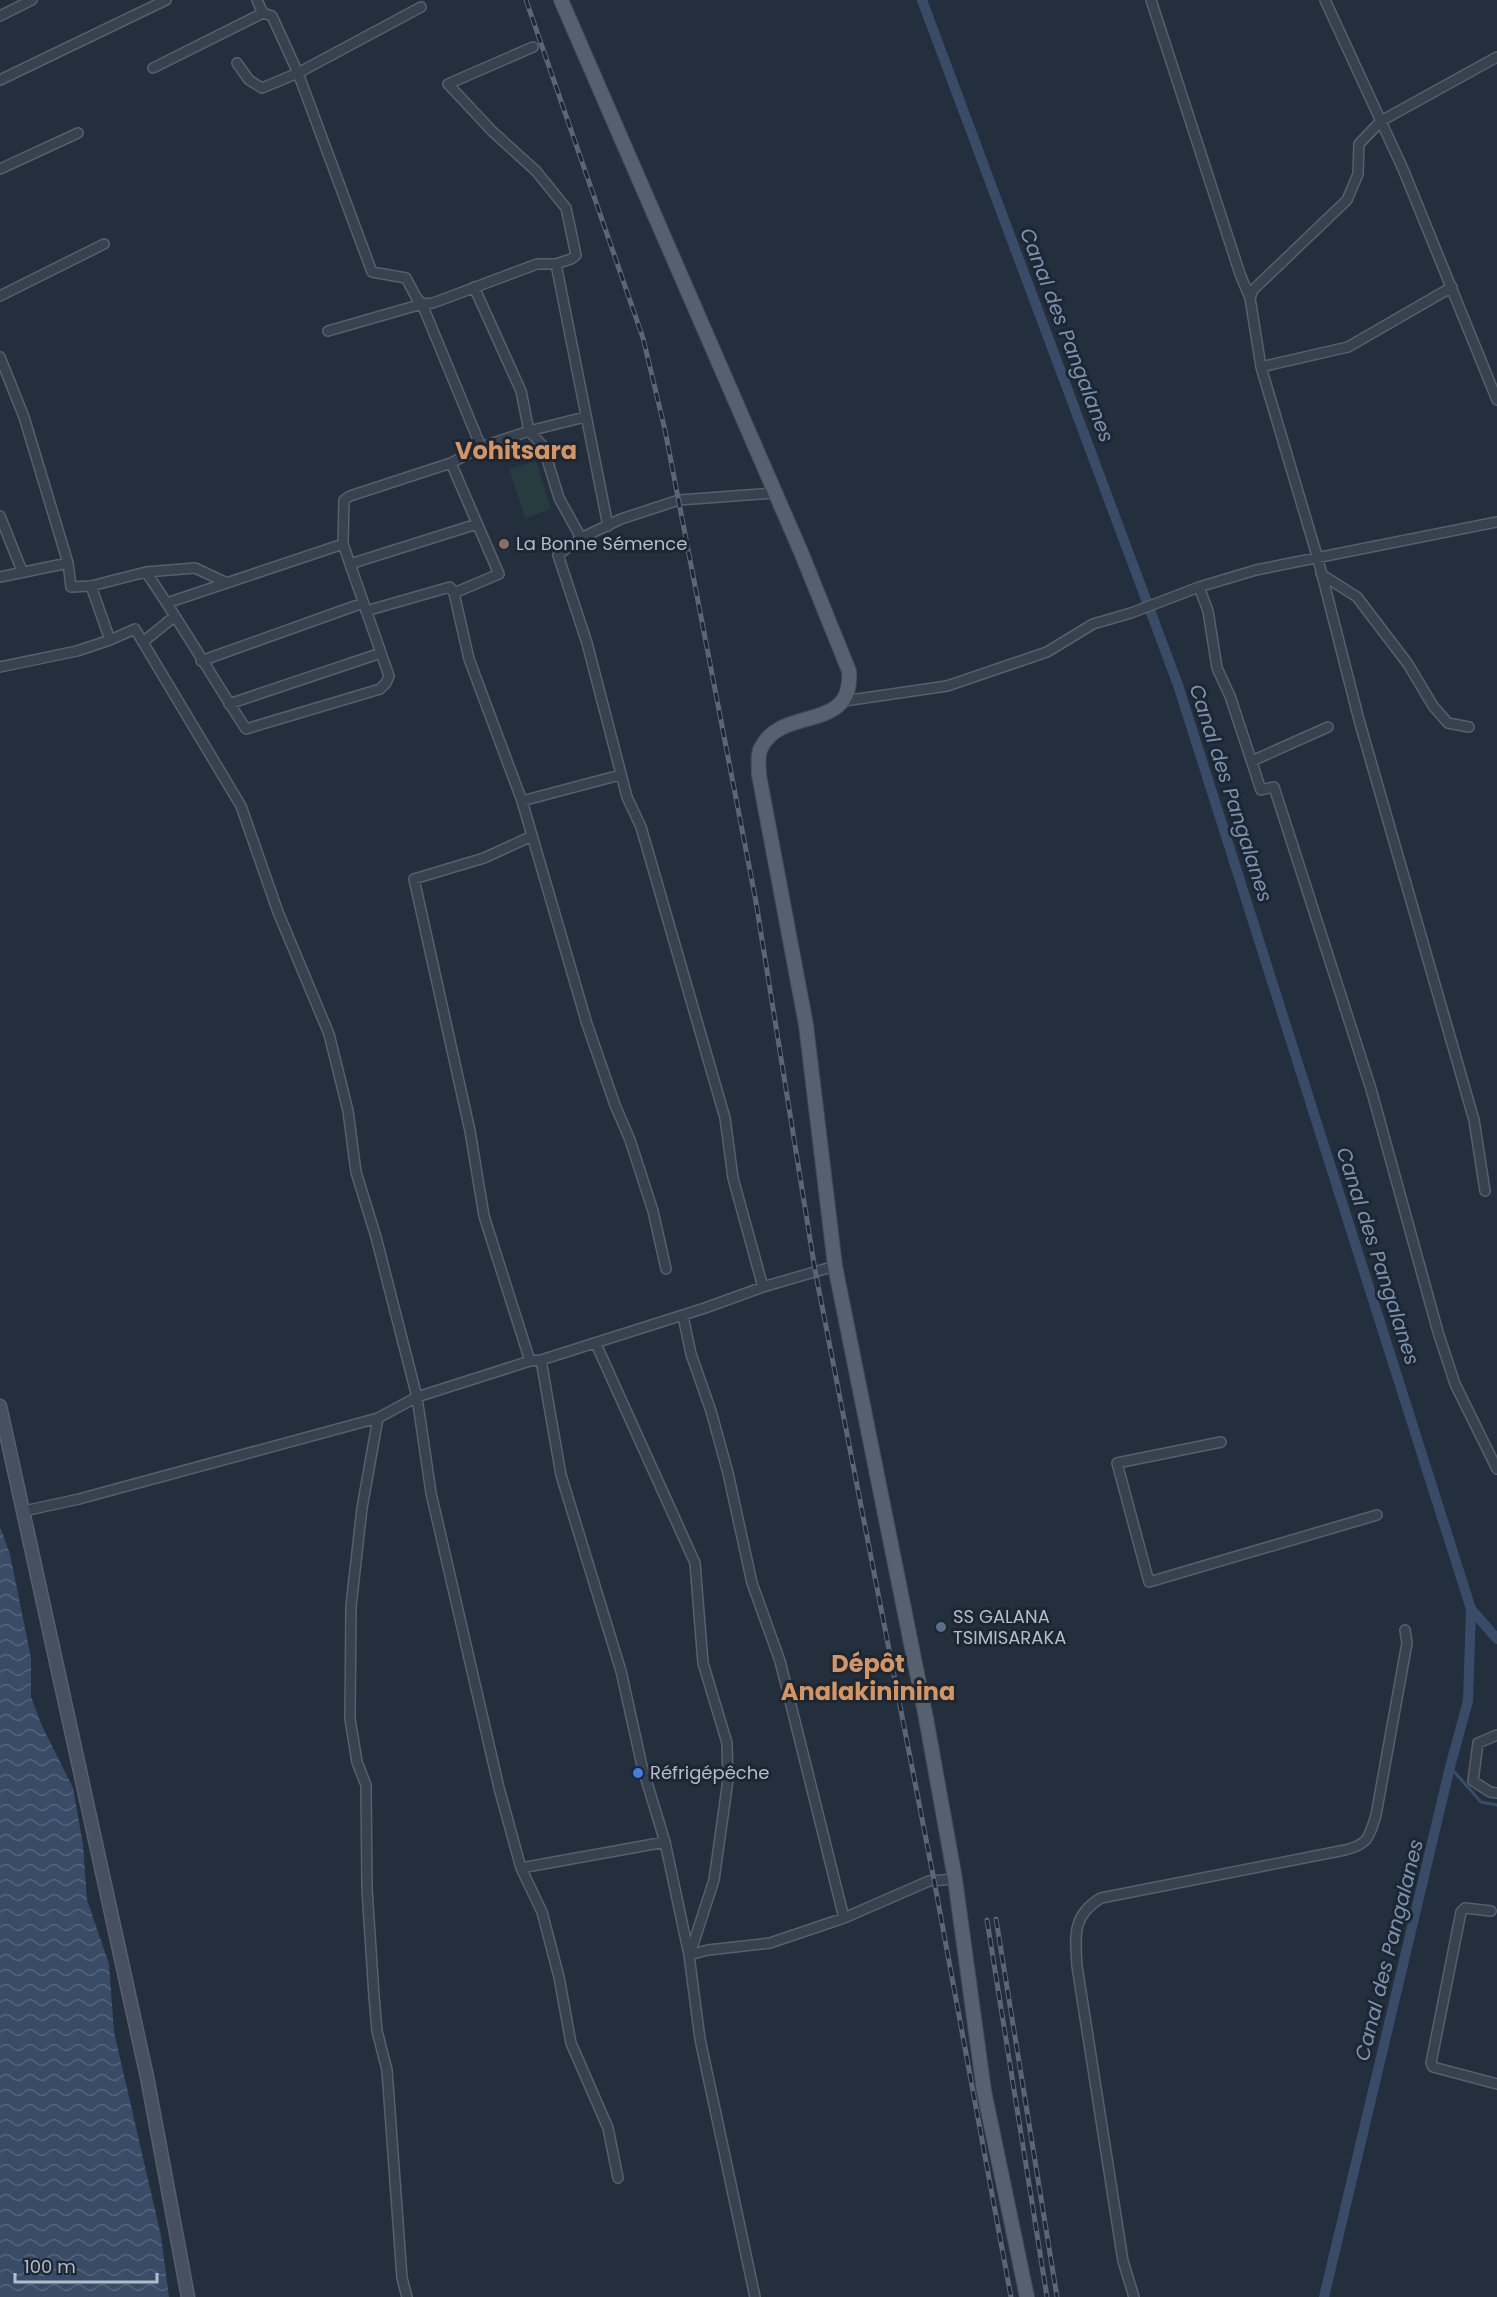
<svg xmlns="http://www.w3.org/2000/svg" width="1497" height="2297" viewBox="0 0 1497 2297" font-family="Poppins,sans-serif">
  <defs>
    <pattern id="water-waves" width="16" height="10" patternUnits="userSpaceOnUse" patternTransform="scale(1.5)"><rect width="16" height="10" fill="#394c67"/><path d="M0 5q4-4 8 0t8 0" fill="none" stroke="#53647b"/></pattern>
  </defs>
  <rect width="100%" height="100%" fill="#242f3e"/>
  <path fill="#263c3f" d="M536 461 551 509 525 518 509 469Z"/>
  <path fill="url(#water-waves)" d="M0 1527 10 1554 31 1658V1697L42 1726 73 1788 83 1845 87 1900 109 1964 114 2032 161 2236 169 2297H0Z"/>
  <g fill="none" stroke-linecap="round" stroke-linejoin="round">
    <path stroke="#394c67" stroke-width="3" d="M1450 1767 1481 1802 1497 1805"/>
    <path stroke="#394c67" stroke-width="10" d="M922 0 1178 685 1471 1609 1468 1701 1450 1767 1324 2297
      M1471 1609 1497 1639"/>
    <g stroke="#565f6c" stroke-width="12">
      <path id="street" d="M257 0 263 13
        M1151 0 1240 274 1250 298 1261 367 1318 559 1359 720 1474 1120 1485 1191
        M1325 0 1403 169 1497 400
        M0 16 32 0
        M533 47 448 84 492 131 536 171 566 208 576 255 571 259 556 264
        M237 63 249 80 262 88 298 73 421 7
        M153 68 263 13 272 16 298 73 372 272 406 278 416 297 422 304 481 447
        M0 80 166 0
        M0 169 78 133
        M474 287 521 391 529 431 585 417
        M0 296 104 244
        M1250 298 1253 290 1347 200 1358 174 1359 144 1381 121 1497 57
        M328 331 422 304 433 303 537 264H556L608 526
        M0 357 24 417 68 563 71 587 91 586 110 640 135 629 241 806 278 912 329 1034 348 1111 356 1172 376 1237 417 1397 378 1418 362 1508 351 1606 350 1719 357 1762 366 1785 367 1889 374 1996 377 2031 387 2070 402 2278 407 2297
        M1261 367 1348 347 1452 287
        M451 463 499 574 454 593
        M0 516 22 571
        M350 564 477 524
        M146 572C181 623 212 677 246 729L380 689 386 683 389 676 343 544 344 500 350 496 451 463 481 447 529 431 543 446 559 498 581 538
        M1321 574 1357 597 1408 664 1433 706 1448 723 1469 727
        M0 577 68 563
        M91 586 146 572 195 568 227 583
        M1199 587 1208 611 1217 668 1230 696 1261 790 1274 787 1371 1089 1438 1332 1455 1384 1497 1469
        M167 603 343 544
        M366 611 450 587 454 593 469 659 522 801 587 1024 615 1105 630 1140 653 1211 666 1269
        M143 642 175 616
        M201 661 363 603
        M0 667 77 651 110 640
        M844 701 947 686 1047 652 1093 624 1131 613 1199 587 1256 570 1497 522
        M229 704 381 653
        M1252 761 1328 727
        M522 801 620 775
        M763 1287 733 1178 725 1118 641 827 627 797 587 643 558 555 581 538 621 519 679 500 774 493
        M683 1316 691 1354 711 1411 728 1473 752 1583 780 1661 844 1918
        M596 1344 695 1563 703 1663 727 1743 728 1780 714 1880 690 1954
        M541 1360 530 1361 417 1397 431 1493 499 1788 521 1868 542 1912 559 1977 571 2043 608 2128 618 2178
        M530 1361 484 1216 470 1131 414 879 484 858 532 836
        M1221 1442 1117 1463 1149 1582 1377 1515
        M24 1511 79 1499 378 1418
        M1497 1735 1478 1743 1473 1781 1490 1792 1497 1793
        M521 1868 665 1842
        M1491 1911 1465 1908 1461 1912 1431 2063 1433 2067 1497 2084
        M689 1955 708 1950 770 1943 844 1918 929 1881 955 1879
        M755 2297 700 2039 689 1955 665 1842 642 1766 621 1671 561 1475 541 1360 705 1308 763 1287 835 1266
        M1134 2297 1123 2261 1077 1966C1075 1936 1072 1915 1101 1898L1345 1850C1369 1844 1369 1837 1376 1815L1407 1643 1405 1630"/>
    </g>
    <g stroke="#565f6c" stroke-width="15">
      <path id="secondary" d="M0 1406 147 2077 188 2297"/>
    </g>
    <g stroke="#414a57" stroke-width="16">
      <path id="primary" d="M561 0 801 552 849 671C854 734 781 705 761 748 757 755 759 767 759 775L806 1025 835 1266 926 1718 955 1879 984 2091 1027 2297"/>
    </g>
    <use href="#street" stroke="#38414e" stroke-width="9"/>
    <use href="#secondary" stroke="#465061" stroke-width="12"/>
    <use href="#primary" stroke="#56606e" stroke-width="14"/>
    <g stroke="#5a6575" stroke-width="5">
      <path id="rail" d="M526 0 643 338 665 430 756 902 815 1270 934 1880 1011 2297
        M996 1919 1057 2297
        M987 1920 1047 2297"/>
    </g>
    <use href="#rail" stroke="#1d2633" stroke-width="3" stroke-dasharray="9" stroke-linecap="butt"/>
  </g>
  <circle fill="#8d6e63" stroke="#1d2633" stroke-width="2" cx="504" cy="544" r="6"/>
  <circle fill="#5c6f8a" stroke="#1d2633" stroke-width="2" cx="941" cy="1627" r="6"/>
  <circle fill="#3f7fe0" stroke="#1d2633" stroke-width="2" cx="638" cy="1773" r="6"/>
  <g text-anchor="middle" stroke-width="6" stroke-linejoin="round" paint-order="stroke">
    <g font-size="18" fill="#b4bcc9" stroke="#1d2633" text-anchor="start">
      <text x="516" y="550">La Bonne Sémence</text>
      <text x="953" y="1623">SS GALANA<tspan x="953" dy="21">TSIMISARAKA</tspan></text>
      <text x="650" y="1779">Réfrigépêche</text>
    </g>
    <g font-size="20" font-style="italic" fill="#7c92b1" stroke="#1d2633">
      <text transform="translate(1067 335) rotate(69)" y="7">Canal des Pangalanes</text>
      <text transform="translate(1231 793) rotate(72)" y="7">Canal des Pangalanes</text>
      <text transform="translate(1378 1256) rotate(72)" y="7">Canal des Pangalanes</text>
      <text transform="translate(1389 1950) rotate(-76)" y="7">Canal des Pangalanes</text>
    </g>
    <g font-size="24" font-weight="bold" fill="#d59563" stroke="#1d2633">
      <text x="516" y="459">Vohitsara</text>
      <text x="868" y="1672">Dépôt<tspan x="868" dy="28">Analakininina</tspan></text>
    </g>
  </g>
  <path d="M15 2273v9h142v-9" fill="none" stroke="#b4bcc9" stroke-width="3"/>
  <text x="24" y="2273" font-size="18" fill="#b4bcc9" stroke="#1d2633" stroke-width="4.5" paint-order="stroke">100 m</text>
</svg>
